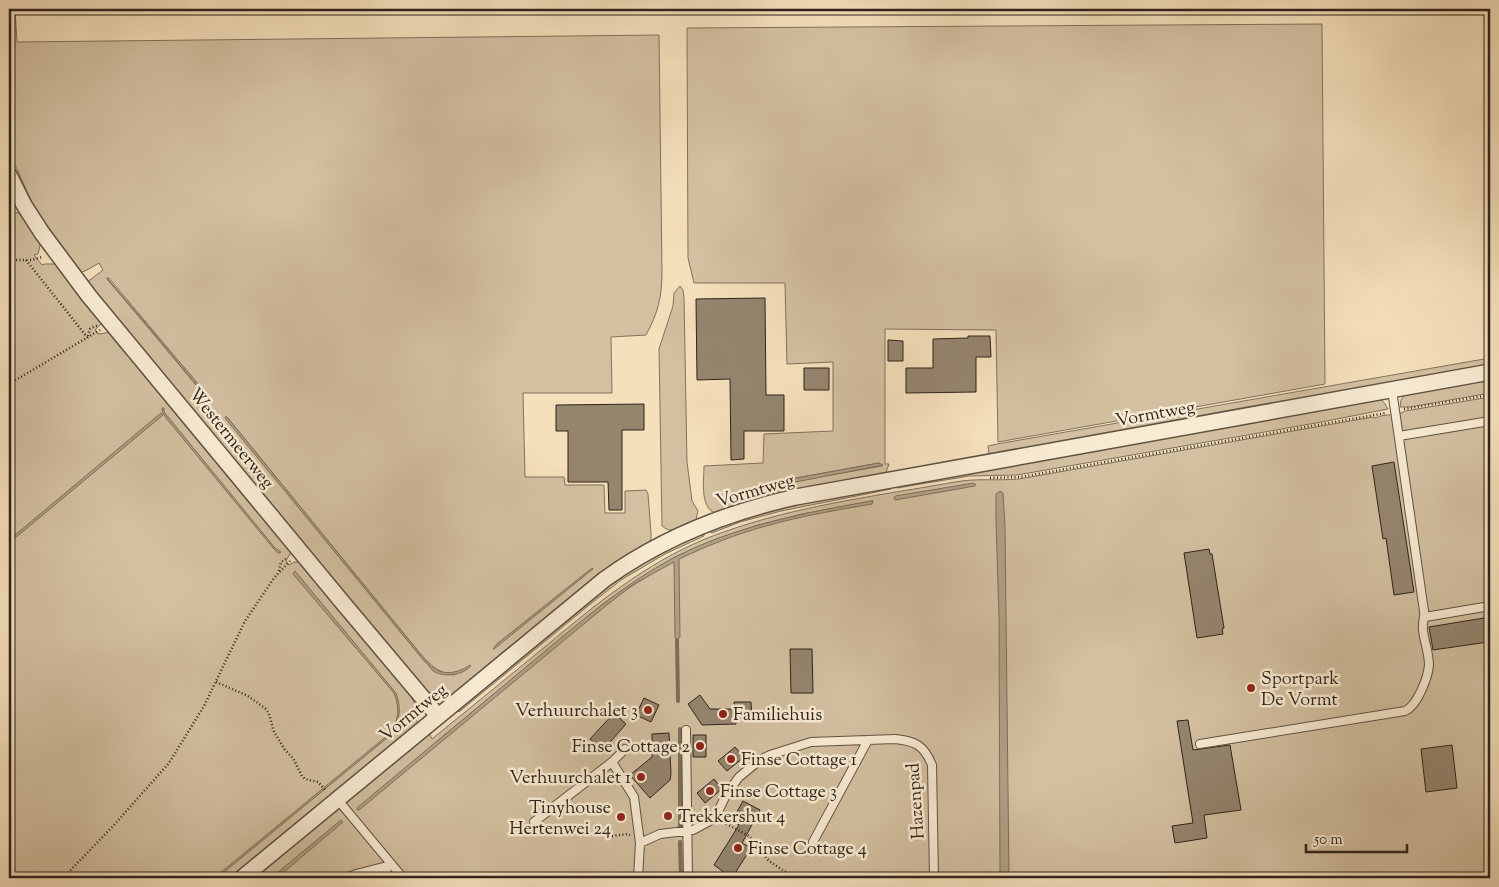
<svg xmlns="http://www.w3.org/2000/svg" width="1499" height="887" viewBox="0 0 1499 887" font-family="'Sorts Mill Goudy',serif">
  <rect width="100%" height="100%" fill="#f5e0bc"/>
  <filter id="stains"><feTurbulence type="fractalNoise" baseFrequency=".004" numOctaves="4"/><feColorMatrix values="0 0 0 0 .2 0 0 0 0 .09 0 0 0 0 .02 0 0 0 .5 -.17"/></filter>
  <radialGradient id="worn" r=".72"><stop offset=".6" stop-color="#630" stop-opacity="0"/><stop offset="1" stop-color="#630" stop-opacity=".3"/></radialGradient>
  <path fill="#d3c0a1" stroke="#80725e" fill-rule="evenodd" d="M9 9H15L17 42 659 35 662 272C662 297 658 313 646 335L611 337 612 393H523L525 477H564L565 485H604L605 513H625V491L646 490 648 494 651 533V539L649 543 457 692C446 698 435 697 425 690L86 283 103 270 99 263 85 271 78 273 40 221 9 151ZM107 278H109L207 395 205 396ZM225 417H227L423 657C439 673 447 678 468 667L454 675 434 671 421 657Z
    M1322 24 1325 384 998 442 996 330 885 329V464H889L885 475 718 514C699 510 704 481 704 466L763 463 764 434 833 431V362L787 364 785 283H694L688 258 687 28ZM879 463 882 466 774 485V482Z
    M9 211 24 214 41 241 38 254 34 255 42 265 45 264H58L102 323 95 330 98 334 113 332 292 548 291 552 286 561 289 565 294 562H303L407 691C414 700 418 708 416 720L426 732 428 731 432 739C470 708 508 677 546 646 596 604 645 564 705 539 785 507 871 497 955 482 976 478 997 481 1019 479L1373 417 1374 418C1377 418 1379 416 1381 416 1389 414 1397 416 1405 411L1490 397V878H9ZM873 501 757 526 676 558 626 590 559 641 435 743 604 603 637 580 675 557 716 539 758 525 802 514Z
    M680 286 683 290 684 298 687 462 692 501 698 511 695 523C684 527 672 535 662 526L659 349 673 306 674 293Z
    M1490 358V368L992 456 989 453 988 446 997 444Z
    M1490 377V393L1410 407H1400L1401 400 1405 395Z
    M1379 397 1385 404 1388 409 1316 423 1017 475 969 476 897 488 896 482Z
    M891 483V489L781 511 740 522 712 533 708 530 739 517Z
    M704 531V536L665 554 621 580 588 606 459 712 455 709 625 571Z"/>
  <path fill="#b1a085" stroke="#7c6e5b" d="M107 278 207 394 206 396 107 279Z
    M162 408H164V412L275 548 281 552 280 553H278L274 549 166 418 162 411Z
    M161 413 163 415 9 543V540Z
    M227 417 423 657C427 661 430 666 435 669 446 676 460 672 470 665L471 666C463 675 444 678 433 671 430 668 428 664 425 662L225 418Z
    M879 463 883 465 775 486 774 482Z
    M974 483 976 485 975 486 895 500 894 498 895 496Z
    M1000 491 1003 493 1005 526 1009 878H1000L999 618 996 520V494Z
    M871 501H873L872 504C837 510 801 516 766 526 736 534 707 546 679 559L680 637 677 640 675 638 674 562 634 584 608 604 359 810H357L358 807C416 759 474 710 532 662 578 624 622 585 675 557 736 526 804 513 871 501Z
    M592 568 593 569 494 649H493L498 643Z
    M295 571 396 693C402 710 400 724 387 738L217 878H214L388 735C399 723 400 708 394 693L293 574Z
    M341 820 343 822 277 878H271Z"/>
  <g fill="none" stroke-linecap="round" stroke-linejoin="round">
    <path stroke="#7c6e5b" stroke-width="4" d="M677 640 678 701
      M680 827V729
      M680 842 681 878"/>
  </g>
  <path fill="#95856f" stroke="#2d231b" d="M765 298 766 395H784V431H744V459L731 460 730 379 697 380 696 299Z
    M968 336H990L991 357H976V392L906 393V368H933V339L968 338Z
    M888 340 903 341V361H888Z
    M804 368H829V390H804Z
    M644 404V430H622V510H609L608 482H568V431H556V405Z
    M1394 462 1414 592 1394 595 1386 538 1383 539 1372 466Z
    M1209 549 1210 554H1212L1224 628 1222 629 1223 634 1197 638 1184 553Z
    M1484 618 1488 642 1433 650 1429 627Z
    M790 649H812L813 693H791Z
    M700 695 710 709H735L734 702H751L752 718 736 719V724L702 725 688 704Z
    M644 698 659 705 651 722 636 715Z
    M614 713 626 724 603 750 590 739Z
    M1188 720 1193 750 1230 745 1241 810 1204 815 1207 838 1175 843 1172 826 1193 823 1177 721Z
    M669 733 671 774 670 780 650 798 630 775 652 757V734Z
    M693 735H706V757H693Z
    M1452 745 1457 788 1426 792 1421 749Z
    M735 747 744 757 727 771 718 761Z
    M714 779 722 789 705 803 697 793Z
    M743 801 760 810 742 843 751 848 732 878 714 865 739 825 732 821Z"/>
  <g fill="none" stroke-linecap="round" stroke-linejoin="round">
    <g stroke="#5f5243" stroke-width="10">
      <path id="lane" d="M1399 436 1490 421
        M1425 617 1490 606
        M686 730 688 878
        M1200 744 1405 711C1417 706 1428 678 1429 665 1429 653 1424 641 1423 630 1422 623 1425 617 1424 611L1392 390
        M612 762 625 749
        M338 800 403 878
        M534 822 612 762 634 797 640 843
        M813 842 868 740
        M346 878 356 874 387 866 391 864
        M386 878 387 866
        M638 878 640 843 660 834 693 830 715 818 726 795 739 777 760 760 770 755 811 742 895 739C915 741 924 745 932 765L934 878"/>
    </g>
    <g stroke="#5f5243" stroke-width="18">
      <path id="street" d="M9 175 24 205 42 233 89 296 343 603 438 716
        M242 878 605 579C662 538 728 512 796 497L1490 372"/>
    </g>
    <path stroke="#2d231b" stroke-width="2.5" stroke-dasharray="1 2.5" stroke-linecap="butt" d="M9 260H32L42 257
      M26 260 87 337
      M88 336 90 329 95 326H97
      M9 384 100 330
      M1404 409 1490 395
      M990 478 1020 477 1386 413
      M279 571 281 562 287 558
      M216 682 248 696 266 709 269 714 274 732 285 750 293 758 302 776 305 779 318 782 326 791
      M723 822 749 836 769 861 795 878
      M612 836 628 834 630 835
      M63 878 115 824 169 763 204 706 245 621 274 578 290 561"/>
    <use href="#lane" stroke="#f8ebd3" stroke-width="8"/>
    <use href="#street" stroke="#f8ebd3" stroke-width="15"/>
  </g>
  <g fill="#8f2418" stroke="#f8ebd3" stroke-width="2">
    <circle cx="1251" cy="688" r="5"/>
    <circle cx="648" cy="710" r="5"/>
    <circle cx="723" cy="714" r="5"/>
    <circle cx="700" cy="746" r="5"/>
    <circle cx="731" cy="759" r="5"/>
    <circle cx="641" cy="777" r="5"/>
    <circle cx="710" cy="791" r="5"/>
    <circle cx="668" cy="816" r="5"/>
    <circle cx="621" cy="817" r="5"/>
    <circle cx="738" cy="848" r="5"/>
  </g>
  <g text-anchor="middle" stroke-width="5" stroke-linejoin="round" paint-order="stroke">
    <g font-size="18" fill="#2d231b" stroke="#f8ebd3">
      <text transform="translate(1155 413) rotate(-10)" y="6">Vormtweg</text>
      <text transform="translate(232 438) rotate(51)" y="6">Westermeerweg</text>
      <text transform="translate(755 490) rotate(-16)" y="6">Vormtweg</text>
      <text transform="translate(413 712) rotate(-39)" y="6">Vormtweg</text>
      <text transform="translate(915 801) rotate(-94)" y="6">Hazenpad</text>
    </g>
    <g font-size="18" fill="#2d231b" stroke="#f8ebd3" text-anchor="start">
      <text x="1261" y="684">Sportpark<tspan x="1261" dy="21">De Vormt</tspan></text>
      <text x="638" y="716" text-anchor="end">Verhuurchalet 3</text>
      <text x="733" y="720">Familiehuis</text>
      <text x="690" y="752" text-anchor="end">Finse Cottage 2</text>
      <text x="741" y="765">Finse Cottage 1</text>
      <text x="631" y="783" text-anchor="end">Verhuurchalet 1</text>
      <text x="720" y="797">Finse Cottage 3</text>
      <text x="611" y="813" text-anchor="end">Tinyhouse<tspan x="611" dy="21">Hertenwei 24</tspan></text>
      <text x="678" y="822">Trekkershut 4</text>
      <text x="748" y="854">Finse Cottage 4</text>
    </g>
  </g>
  <rect width="1499" height="887" fill="none" stroke="#f5e0bc" stroke-width="30"/>
  <rect x="10" y="10" width="1479" height="867" fill="none" stroke="#2d231b" stroke-width="2.5"/>
  <rect x="15" y="15" width="1469" height="857" fill="none" stroke="#2d231b"/>
  <path d="M1306 844v8h101v-8" fill="none" stroke="#2d231b" stroke-width="2.5"/>
  <text x="1314" y="844" font-size="15" fill="#2d231b" stroke="#f8ebd3" stroke-width="4" paint-order="stroke">50 m</text>
  <rect width="100%" height="100%" filter="url(#stains)"/>
  <rect width="100%" height="100%" fill="url(#worn)"/>
</svg>
